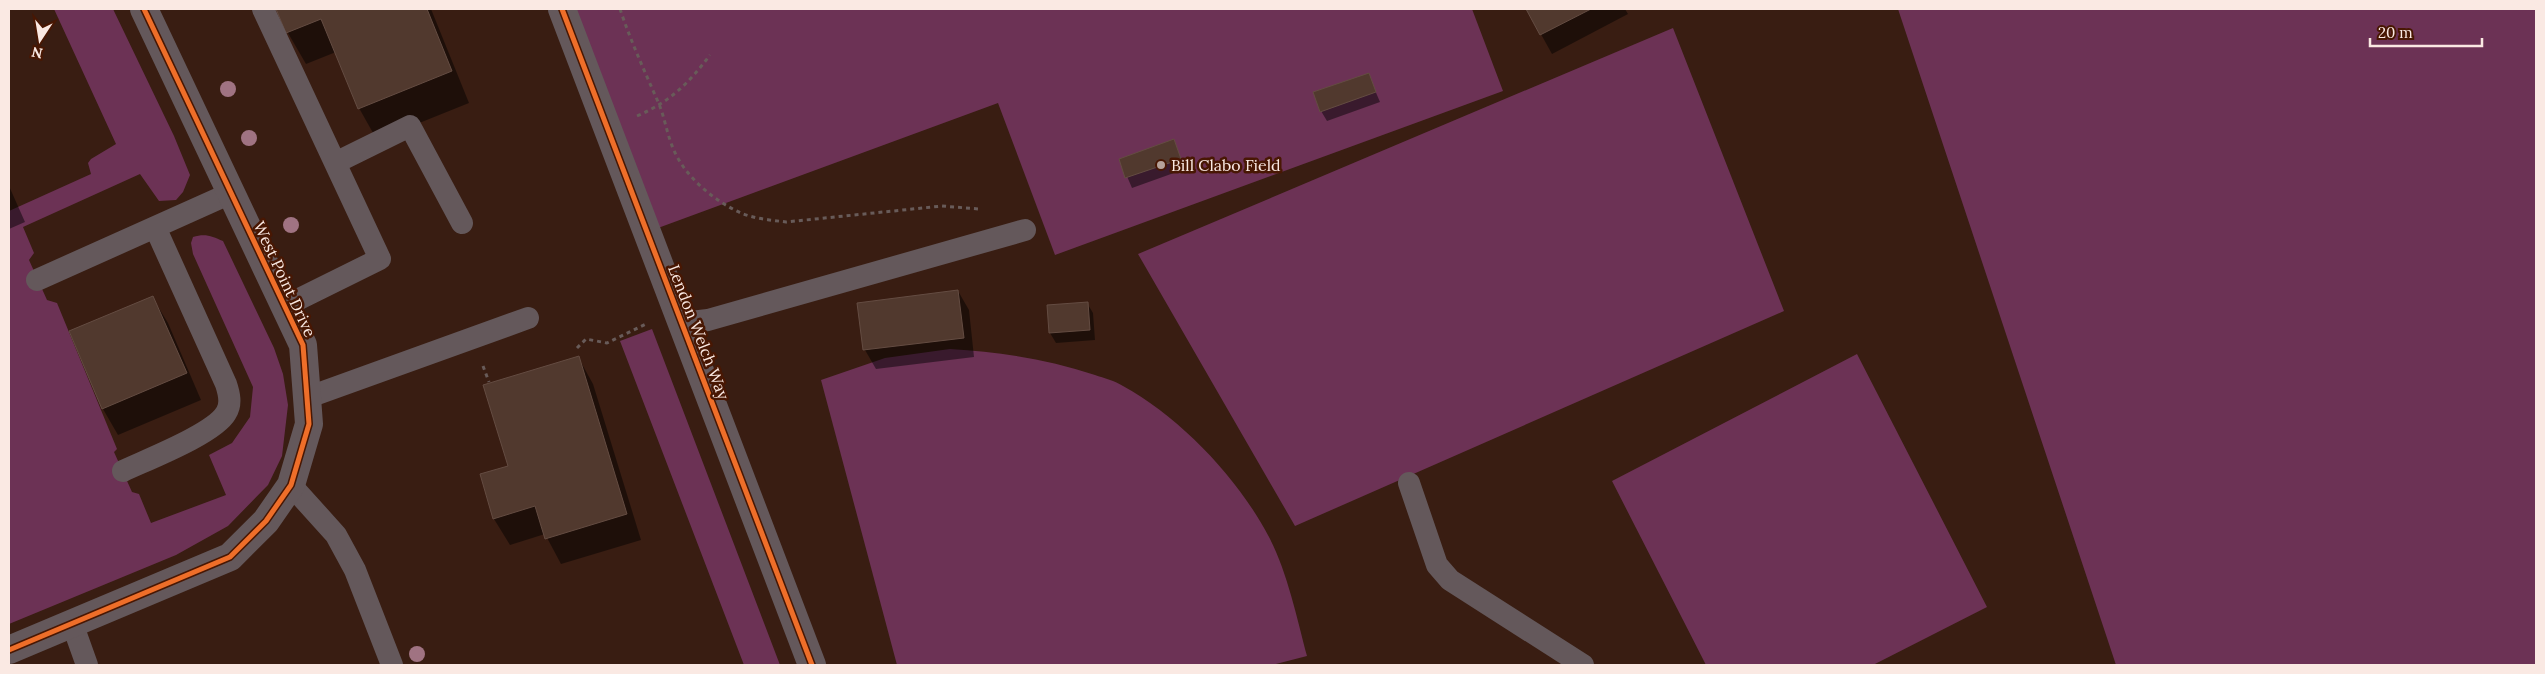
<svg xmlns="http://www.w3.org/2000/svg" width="2545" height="674" viewBox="0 0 2545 674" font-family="Lora,serif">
  <rect width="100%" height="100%" fill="#391d12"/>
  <path fill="#6c3255" d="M54 9H113L174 136 190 175 183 192 176 200 159 201 140 174 23 227 34 253 29 260 47 300 57 303 117 449 114 452 132 492 139 494 151 523 226 495 209 455 232 443 250 417 253 387 193 254 191 243 193 237C205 233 212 236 223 241L274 348 283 374 288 405 282 456 268 485 228 526 176 555 9 624V211L91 174 88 163 91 159 116 144Z
    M576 9H1472L1503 91 1055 255 998 103 658 228Z
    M1898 9H2536V665H2116Z
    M1673 28 1784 311 1295 526 1138 254Z
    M652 329 780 665H744L620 341Z
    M950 349C999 352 1047 359 1095 375 1104 378 1115 381 1123 386 1181 418 1238 478 1269 537 1287 571 1297 618 1307 656L1272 665H897L821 380 885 358Z
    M1857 354 1987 607 1873 665H1706L1612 481Z"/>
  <path fill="#0007" d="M278 9H431L469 103 377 140 359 108 336 52 306 64 288 33Z
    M1527 9H1625L1628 14 1552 54Z
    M1368 74 1380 102 1327 121 1321 111Z
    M1173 141 1185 169 1132 188 1120 160Z
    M9 186 25 222 9 229Z
    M958 291 969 310 974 357 876 369 865 350 858 304Z
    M152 297 168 323 201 400 118 435 103 409 70 332Z
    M1087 303 1093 313 1095 340 1056 343 1050 333 1049 306Z
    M578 357 593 384 641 540 561 564 545 534 510 545 494 519 481 475 509 467Z"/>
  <path fill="#51392e" stroke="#644c42" d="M276 9H427L452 71 358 109 321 19 286 33Z
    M1526 9H1591L1540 35Z
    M1369 73 1376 92 1320 112 1313 92Z
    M1174 139 1181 159 1125 178 1119 159Z
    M958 290 964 338 863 350 857 303Z
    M153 296 187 373 102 409 69 331Z
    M1088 302 1090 330 1049 333 1047 305Z
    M579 356 627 514 545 539 535 506 493 519 480 474 508 466 483 385Z"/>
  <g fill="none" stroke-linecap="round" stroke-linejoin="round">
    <path stroke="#685b59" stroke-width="3" stroke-dasharray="4 4" stroke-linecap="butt" d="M620 9C631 42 645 72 659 104 665 119 667 134 673 148 684 176 714 201 741 213 755 219 771 220 786 222L942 206 979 209
      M637 116C671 101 688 84 710 55
      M577 348 586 339 607 343 646 324
      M483 366 489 382"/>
    <path stroke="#64585b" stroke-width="22" d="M263 9 380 259 285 306
      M335 163 410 126 462 223
      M37 280 231 193
      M682 323 708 320 1025 230
      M309 397 528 318
      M123 471C146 460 214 434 226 413 232 404 229 393 226 384L155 227
      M1409 483 1437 565 1450 580 1583 665
      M291 485 336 535 355 570 392 665
      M72 623 87 665"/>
    <path stroke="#64585b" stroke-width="28" d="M562 9 812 665
      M9 650 230 557 266 521 291 485 309 424 303 345 144 9"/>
    <g stroke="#481703" stroke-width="8">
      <path id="cycleway" d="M562 9 812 665
        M9 650 230 557 266 521 291 485 309 424 303 345 144 9"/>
    </g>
    <use href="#cycleway" stroke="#ee6e29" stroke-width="5"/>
  </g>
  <g fill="#a07382">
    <circle cx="228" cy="89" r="8"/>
    <circle cx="249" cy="138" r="8"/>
    <circle cx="291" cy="225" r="8"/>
    <circle cx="417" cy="654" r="8"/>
  </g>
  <circle fill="#b6a29a" stroke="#481703" stroke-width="2" cx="1161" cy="165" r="5"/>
  <g text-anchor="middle" stroke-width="5" stroke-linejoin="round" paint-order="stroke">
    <g font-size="16" fill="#fae9e3" stroke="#481703" text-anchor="start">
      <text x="1171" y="171">Bill Clabo Field</text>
    </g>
    <g font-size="16" fill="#fae9e3" stroke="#481703">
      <text transform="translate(285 279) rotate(65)" y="6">West Point Drive</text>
      <text transform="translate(699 332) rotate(69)" y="6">Lendon Welch Way</text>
    </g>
  </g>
  <rect width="2545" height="674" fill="none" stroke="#fae9e3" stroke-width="20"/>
  <g transform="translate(40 40) rotate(192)" stroke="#481703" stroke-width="4" paint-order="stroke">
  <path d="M0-4L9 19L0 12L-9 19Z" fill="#fae9e3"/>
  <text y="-8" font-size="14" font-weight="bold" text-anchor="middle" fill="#fae9e3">N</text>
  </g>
  <path d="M2370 38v8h112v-8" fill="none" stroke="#fae9e3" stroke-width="2.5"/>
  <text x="2378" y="38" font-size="15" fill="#fae9e3" stroke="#481703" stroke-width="4" paint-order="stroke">20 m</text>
</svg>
